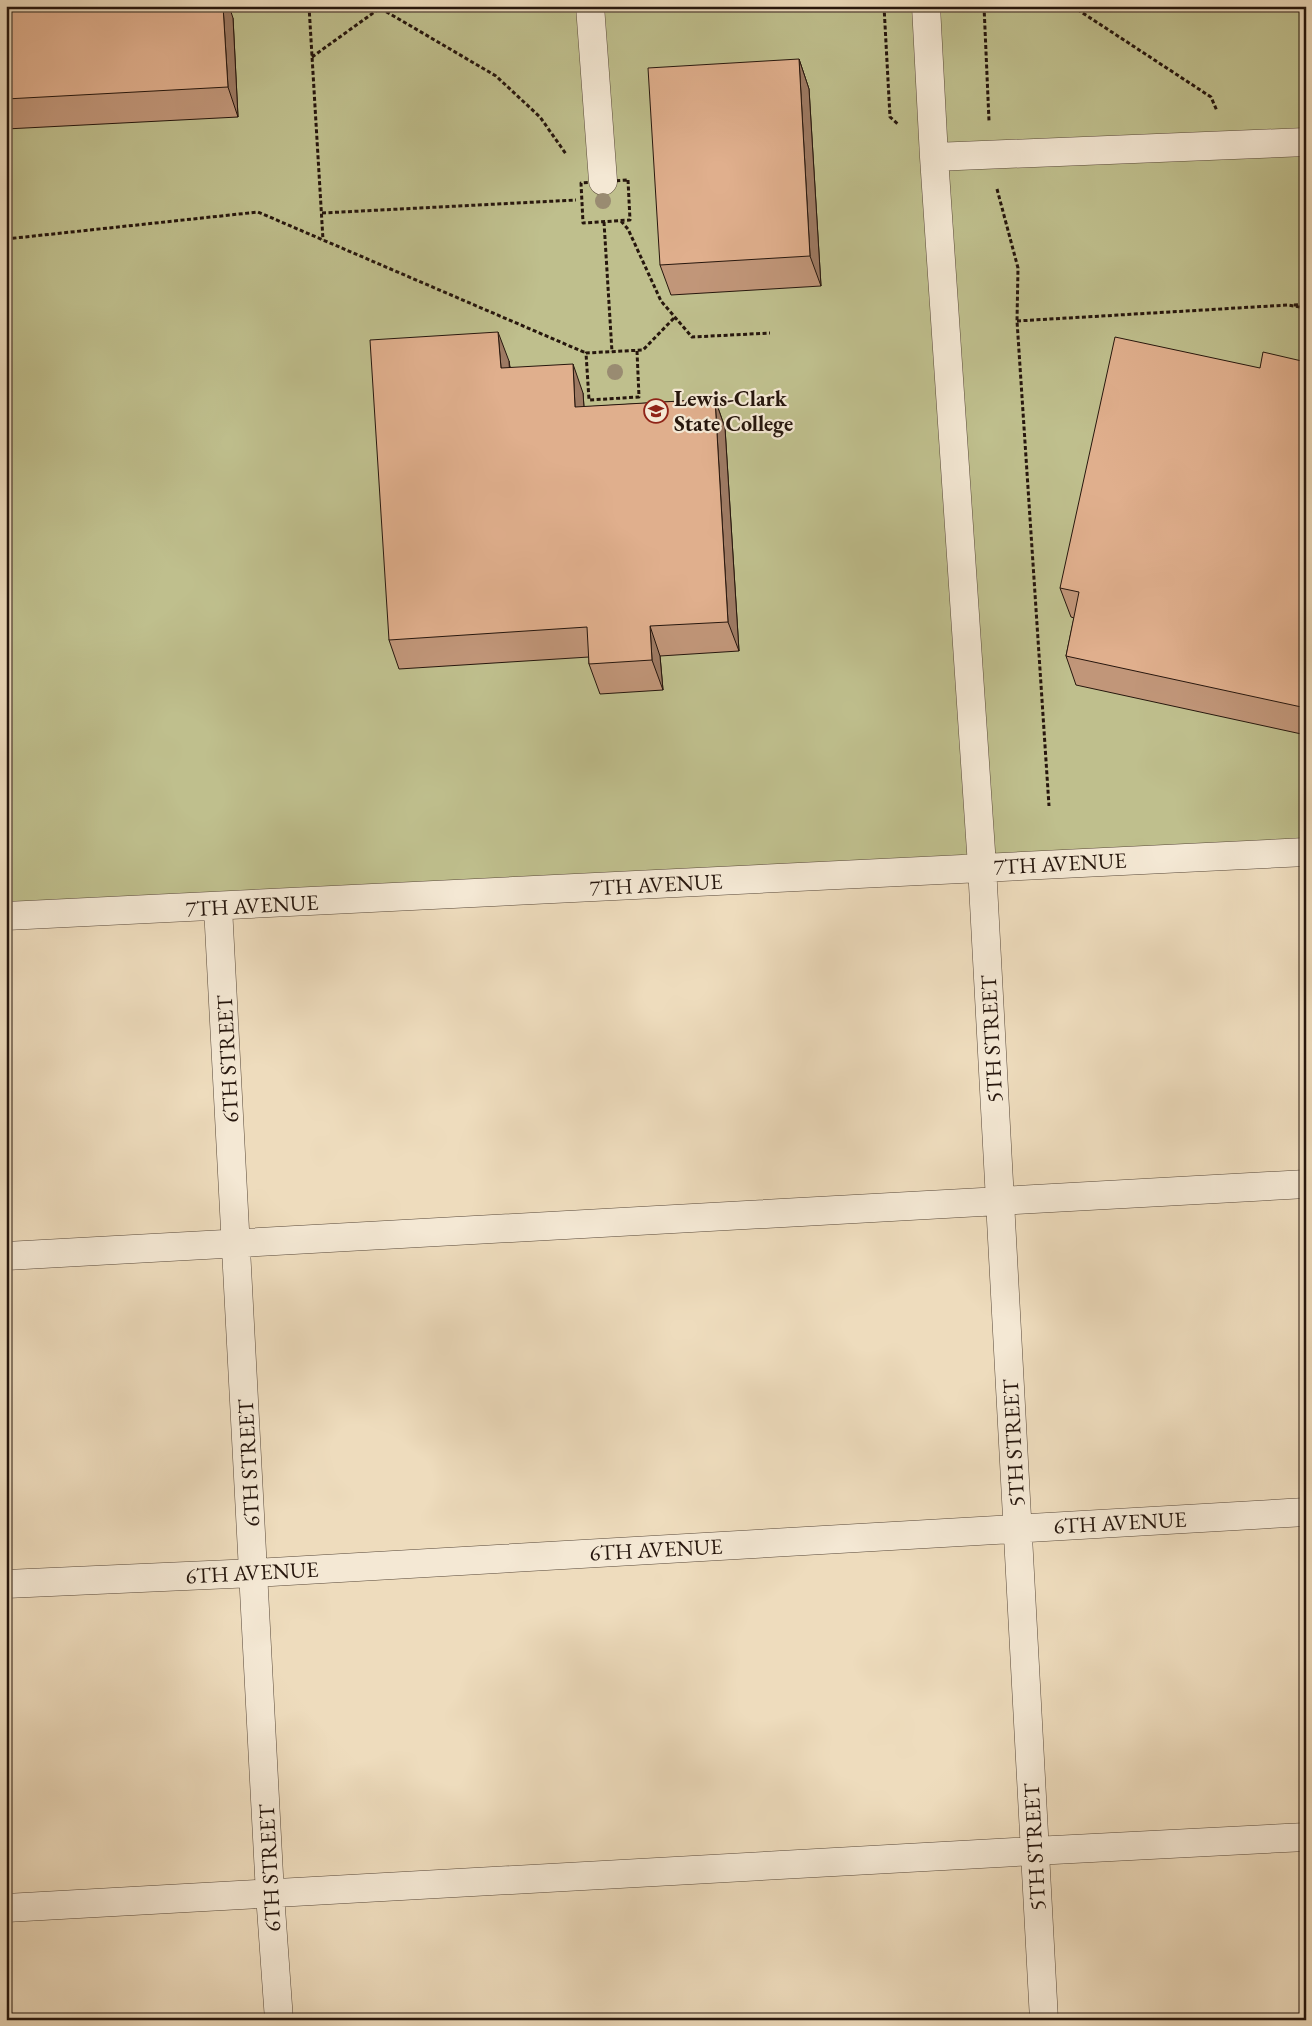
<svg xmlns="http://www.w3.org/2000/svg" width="1312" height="2026" viewBox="0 0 1312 2026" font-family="'EB Garamond',serif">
  <rect width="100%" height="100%" fill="#eedcbd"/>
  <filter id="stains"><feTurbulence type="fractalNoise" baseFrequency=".004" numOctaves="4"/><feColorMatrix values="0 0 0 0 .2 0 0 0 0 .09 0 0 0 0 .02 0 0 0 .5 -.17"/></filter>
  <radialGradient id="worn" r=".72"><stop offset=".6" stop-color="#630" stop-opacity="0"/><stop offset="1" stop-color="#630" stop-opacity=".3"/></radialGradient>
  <path fill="#bfbf8d" stroke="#726a4d" d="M6 6H1306V853L6 916Z"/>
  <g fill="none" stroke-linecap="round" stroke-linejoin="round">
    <g stroke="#584839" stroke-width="29">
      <path id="minor" d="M590 6 603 181
        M926 6 934 157 982 866 1044 2020
        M934 157 1306 142
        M218 907 270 1894 279 2020
        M6 916C440 897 872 871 1306 852
        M6 1256 1306 1184
        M6 1584 254 1573 1306 1512
        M6 1908 1034 1851 1306 1837"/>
    </g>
    <path stroke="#26160d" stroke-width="3" stroke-dasharray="4 2.5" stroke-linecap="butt" d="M309 6 323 240
      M884 6 890 117 899 125
      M984 6 989 121
      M1072 6 1211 97 1217 111
      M312 57 380 8 496 76 540 117 566 154
      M628 180 630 220 583 223 581 183Z
      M997 189 1018 268 1017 321 1049 806
      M322 213 576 200
      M621 221 628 229 661 301 692 337 770 333
      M604 222 612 352
      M6 239 258 212 586 353
      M1294 305 1306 304
      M1017 321 1288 305 1306 308
      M637 351 639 397 589 400 586 353 643 350 675 317"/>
    <use href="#minor" stroke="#f4e8d4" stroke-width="28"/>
  </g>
  <g fill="#998b71">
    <circle cx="603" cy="201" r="8"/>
    <circle cx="615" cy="372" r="8"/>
  </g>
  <path fill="#c19679" stroke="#26160d" d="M6 6 233 18 238 117 6 129Z
    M799 59 809 89 821 286 671 295 660 265Z
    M509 361 510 367 583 393 584 407 715 399 725 428 739 651 660 656 663 690 600 694 589 664V657L399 669 389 640Z
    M1306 362V735L1076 685 1066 656 1074 618 1071 617 1060 588 1260 368Z"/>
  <path fill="#9d7a63" stroke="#26160d" d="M223 6H229L233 18 238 117 228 87Z
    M799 59 809 89 821 286 810 256Z
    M498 332 509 361 511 397 501 368Z
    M573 364 583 393 586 437 575 407Z
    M715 399 725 428 739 651 728 622Z
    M650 626 660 656 663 690 652 660Z"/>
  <path fill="#e0af8d" stroke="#26160d" d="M6 6H223L228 87 6 99Z
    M799 59 810 256 660 265 648 68Z
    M498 332 501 368 573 364 575 407 715 399 728 622 650 626 652 660 589 664 587 627 389 640 370 340Z
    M1115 337 1260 368 1263 352 1306 362V708L1066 656 1079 592 1060 588Z"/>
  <defs>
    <g id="university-ring" transform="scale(1.25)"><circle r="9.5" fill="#f4e8d4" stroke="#8f2418" stroke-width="1.5"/><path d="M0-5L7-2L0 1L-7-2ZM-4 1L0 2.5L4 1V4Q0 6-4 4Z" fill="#8f2418"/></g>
  </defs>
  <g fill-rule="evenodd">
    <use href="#university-ring" x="656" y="411"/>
  </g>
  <g text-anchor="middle" stroke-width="4.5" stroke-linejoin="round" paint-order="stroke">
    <g font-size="22" font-weight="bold" fill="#26160d" stroke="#f4e8d4" text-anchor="start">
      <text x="674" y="406">Lewis-Clark<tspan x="674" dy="25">State College</tspan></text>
    </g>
    <g font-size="22" fill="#26160d" stroke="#f4e8d4">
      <text transform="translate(1060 863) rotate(-3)" y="8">7TH AVENUE</text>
      <text transform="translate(656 884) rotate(-3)" y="8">7TH AVENUE</text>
      <text transform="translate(252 905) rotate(-3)" y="8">7TH AVENUE</text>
      <text transform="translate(991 1039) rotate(-93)" y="8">5TH STREET</text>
      <text transform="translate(227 1059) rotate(-93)" y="8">6TH STREET</text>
      <text transform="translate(1013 1443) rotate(-93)" y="8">5TH STREET</text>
      <text transform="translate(248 1463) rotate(-93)" y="8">6TH STREET</text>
      <text transform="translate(1120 1522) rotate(-3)" y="8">6TH AVENUE</text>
      <text transform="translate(656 1549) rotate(-3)" y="8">6TH AVENUE</text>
      <text transform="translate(252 1572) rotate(-3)" y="8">6TH AVENUE</text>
      <text transform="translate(1034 1847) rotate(-93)" y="8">5TH STREET</text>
      <text transform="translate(269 1868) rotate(-93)" y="8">6TH STREET</text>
    </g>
  </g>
  <rect width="1312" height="2026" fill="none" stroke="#eedcbd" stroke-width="25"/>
  <rect x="8" y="8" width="1297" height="2011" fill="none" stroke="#26160d" stroke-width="2.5"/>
  <rect x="12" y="12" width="1287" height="2001" fill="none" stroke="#26160d"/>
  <rect width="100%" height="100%" filter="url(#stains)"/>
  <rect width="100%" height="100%" fill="url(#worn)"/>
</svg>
